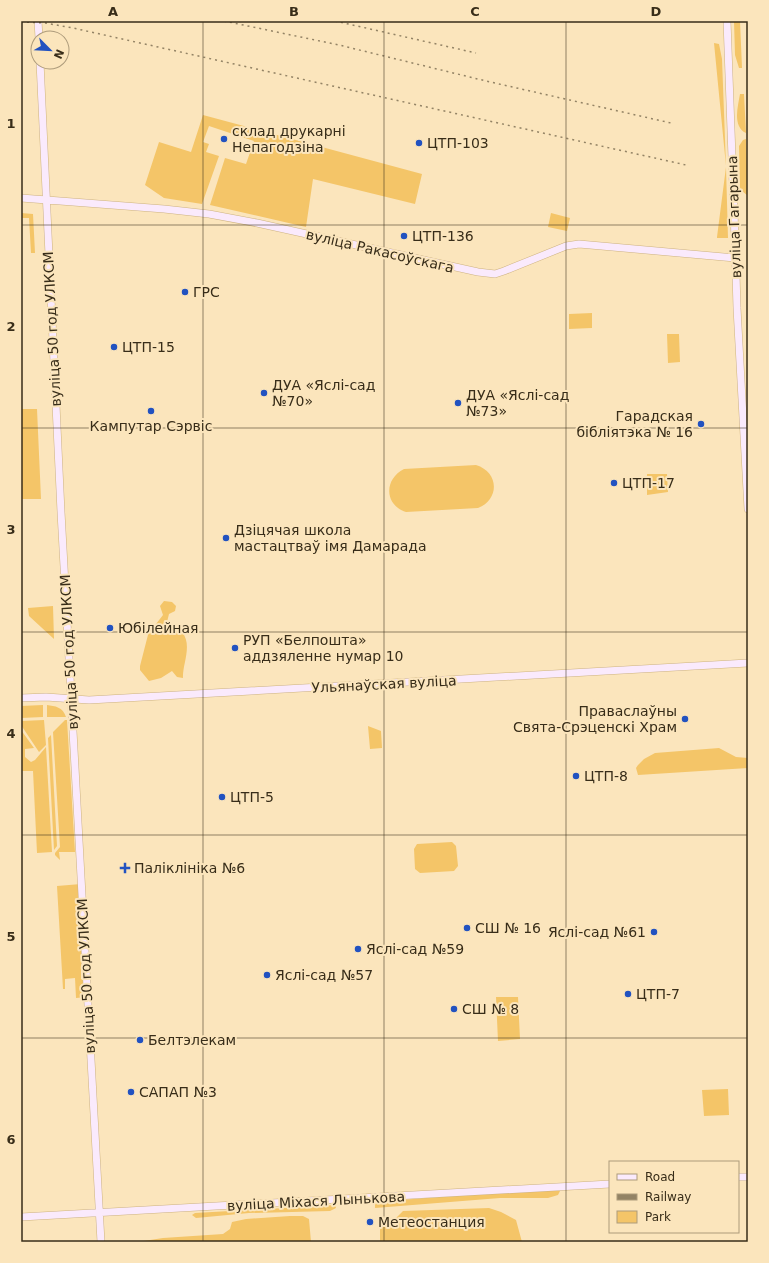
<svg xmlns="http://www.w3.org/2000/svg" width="769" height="1263" viewBox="0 0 769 1263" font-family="'DejaVu Sans',sans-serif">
  <rect width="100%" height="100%" fill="#fbe5bc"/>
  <path fill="#f4c568" d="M734 21H740L742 68H739L735 55Z
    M714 43 719 44 722 59 726 166Z
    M740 94H744L746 133C732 126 738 106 740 94Z
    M203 115 422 174 415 204 313 179 306 227 210 205 225 158 246 164 254 141 209 126 203 142 209 144 206 152 219 156 202 204 164 198 145 185 159 142 191 152Z
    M746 139 748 196 742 191 740 188 739 146 743 140Z
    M726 167 728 238H717V237Z
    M21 213 33 214 35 253H31L29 218H21Z
    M551 213 570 218 567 231 548 227Z
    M592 313V328L569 329V314Z
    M667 334H679L680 362 668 363Z
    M21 409H37L41 499H21Z
    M476 465C499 472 500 499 478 508L406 512C384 505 384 479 404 469Z
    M647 474H667L668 492 647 495Z
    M164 601 172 602 176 606 175 611 169 614 167 622C171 625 179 628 182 632 193 645 182 665 183 678L177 677 172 671 161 678 149 681 140 670V666L150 627 156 624 163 615 160 606Z
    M53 606 54 639 29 616 28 608Z
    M43 705V717L21 718V706Z
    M47 705C55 706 63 707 66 717H47Z
    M44 720 46 745 39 752 21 725V721Z
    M65 720H67L75 852H59L60 860 55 855V853L60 847 53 732Z
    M368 726 381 731 382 748 370 749Z
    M21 730 34 748 25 749V757L31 762 35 760 46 747 52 852 37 853 33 771H21Z
    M51 735 57 846 54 850 48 738Z
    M719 748 736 757 748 758V768L638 775 636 768 638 765 644 759 655 753Z
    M452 842 456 846 458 866 454 871 420 873 415 869 414 849 417 844Z
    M81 884 85 960 81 964V979L87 983V997L76 998 75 978 65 979V989H63L57 886Z
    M496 997H518L520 1039 498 1041Z
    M728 1089 729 1115 704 1116 702 1090Z
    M554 1190 560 1191 558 1195 548 1198H500L375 1208V1202L490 1193Z
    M335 1205 336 1208 330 1211 249 1213 196 1218 192 1215 195 1213Z
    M489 1208 501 1212 516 1220 522 1242H380V1222L396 1218 403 1211Z
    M290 1216H303L309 1219 311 1242H137L163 1238 223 1234 230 1229 232 1222 246 1219Z"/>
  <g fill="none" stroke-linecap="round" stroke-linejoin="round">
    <g stroke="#cdb380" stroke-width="8">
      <path id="secondary" d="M38 21 39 38
        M727 21 735 239 737 308 748 509
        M40 62 61 512 101 1242
        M21 198 164 209 209 214 257 223 478 272 495 274 504 271 566 246 579 244 735 258
        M21 698 46 697 89 700 748 663
        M738 1177H748
        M21 1217 610 1184"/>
    </g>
    <use href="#secondary" stroke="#faeafc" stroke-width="7"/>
    <path stroke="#938365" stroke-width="1.5" stroke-dasharray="2 4" stroke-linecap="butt" d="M224 21 339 45 486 81 671 123
      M335 21 476 53
      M21 22 45 23 73 28 686 165"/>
  </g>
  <path fill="none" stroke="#382d19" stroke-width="1" stroke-opacity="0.55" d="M203 21V1242M384 21V1242M566 21V1242M21 225H748M21 428H748M21 632H748M21 835H748M21 1038H748"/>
  <g fill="#2252c0" stroke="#fbe5bc" stroke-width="1.5">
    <circle cx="224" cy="139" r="4"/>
    <circle cx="419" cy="143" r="4"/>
    <circle cx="404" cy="236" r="4"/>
    <circle cx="185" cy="292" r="4"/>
    <circle cx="114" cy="347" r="4"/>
    <circle cx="264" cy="393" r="4"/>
    <circle cx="458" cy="403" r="4"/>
    <circle cx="151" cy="411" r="4"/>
    <circle cx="701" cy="424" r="4"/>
    <circle cx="614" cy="483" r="4"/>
    <circle cx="226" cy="538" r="4"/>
    <circle cx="110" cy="628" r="4"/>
    <circle cx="235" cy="648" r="4"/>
    <circle cx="685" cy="719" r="4"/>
    <circle cx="576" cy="776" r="4"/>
    <circle cx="222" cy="797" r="4"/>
    <path d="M123 862h4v4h4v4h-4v4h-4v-4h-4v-4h4z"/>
    <circle cx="467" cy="928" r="4"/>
    <circle cx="654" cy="932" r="4"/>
    <circle cx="358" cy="949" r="4"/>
    <circle cx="267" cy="975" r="4"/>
    <circle cx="628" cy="994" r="4"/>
    <circle cx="454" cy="1009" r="4"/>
    <circle cx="140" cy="1040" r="4"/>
    <circle cx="131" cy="1092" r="4"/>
    <circle cx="370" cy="1222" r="4"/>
  </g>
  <g text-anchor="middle" stroke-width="4" stroke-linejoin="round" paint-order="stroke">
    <g font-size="14" fill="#382d19" stroke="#fbe5bc" text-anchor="start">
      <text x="232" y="136">склад друкарні<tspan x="232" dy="16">Непагодзіна</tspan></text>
      <text x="427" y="148">ЦТП-103</text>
      <text x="412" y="241">ЦТП-136</text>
      <text x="193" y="297">ГРС</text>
      <text x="122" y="352">ЦТП-15</text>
      <text x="272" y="390">ДУА «Яслі-сад<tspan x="272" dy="16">№70»</tspan></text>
      <text x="466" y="400">ДУА «Яслі-сад<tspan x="466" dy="16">№73»</tspan></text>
      <text x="693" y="421" text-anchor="end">Гарадская<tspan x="693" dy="16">бібліятэка № 16</tspan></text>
      <text x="151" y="431" text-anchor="middle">Кампутар Сэрвіс</text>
      <text x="622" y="488">ЦТП-17</text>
      <text x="234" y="535">Дзіцячая школа<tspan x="234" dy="16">мастацтваў імя Дамарада</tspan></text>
      <text x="118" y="633">Юбілейная</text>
      <text x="243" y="645">РУП «Белпошта»<tspan x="243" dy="16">аддзяленне нумар 10</tspan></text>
      <text x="677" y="716" text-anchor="end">Праваслаўны<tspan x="677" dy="16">Свята-Срэценскі Храм</tspan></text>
      <text x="584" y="781">ЦТП-8</text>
      <text x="230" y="802">ЦТП-5</text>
      <text x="134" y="873">Паліклініка №6</text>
      <text x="475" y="933">СШ № 16</text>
      <text x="646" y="937" text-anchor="end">Яслі-сад №61</text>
      <text x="366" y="954">Яслі-сад №59</text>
      <text x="275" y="980">Яслі-сад №57</text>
      <text x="636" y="999">ЦТП-7</text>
      <text x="462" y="1014">СШ № 8</text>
      <text x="148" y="1045">Белтэлекам</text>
      <text x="139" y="1097">САПАП №3</text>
      <text x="378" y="1227">Метеостанция</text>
    </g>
    <g font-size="14" fill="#382d19" stroke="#fbe5bc">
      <text transform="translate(734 217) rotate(-92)" y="5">вуліца Гагарына</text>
      <text transform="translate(380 251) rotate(13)" y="5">вуліца Ракасоўскага</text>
      <text transform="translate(52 329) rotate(-93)" y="5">вуліца 50 год УЛКСМ</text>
      <text transform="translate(69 652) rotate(-93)" y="5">вуліца 50 год УЛКСМ</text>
      <text transform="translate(384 684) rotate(-3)" y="5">Ульянаўская вуліца</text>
      <text transform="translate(86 976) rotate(-93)" y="5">вуліца 50 год УЛКСМ</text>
      <text transform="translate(316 1201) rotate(-3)" y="5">вуліца Міхася Лынькова</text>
    </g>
  </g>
  <rect width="769" height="1263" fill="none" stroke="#fbe5bc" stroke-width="44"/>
  <rect x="609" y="1161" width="130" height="72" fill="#fbe5bc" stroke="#ad9b7b"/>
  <rect x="617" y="1174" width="20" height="6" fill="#faeafc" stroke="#ad9b7b"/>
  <text x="645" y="1181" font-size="12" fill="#382d19">Road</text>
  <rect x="617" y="1194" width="20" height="6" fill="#938365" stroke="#ad9b7b"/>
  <text x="645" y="1201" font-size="12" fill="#382d19">Railway</text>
  <rect x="617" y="1211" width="20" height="12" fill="#f4c568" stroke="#ad9b7b"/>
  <text x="645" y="1221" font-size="12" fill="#382d19">Park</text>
  <g transform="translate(50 50) rotate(114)"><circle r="19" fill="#fbe5bc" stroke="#ad9b7b"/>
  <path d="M0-3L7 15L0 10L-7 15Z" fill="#2252c0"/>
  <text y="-6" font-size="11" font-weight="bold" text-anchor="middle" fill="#382d19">N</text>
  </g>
  <rect x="22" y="22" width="725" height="1219" fill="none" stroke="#382d19" stroke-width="1.5"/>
  <g font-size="13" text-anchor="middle" font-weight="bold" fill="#382d19">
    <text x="113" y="16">A</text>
    <text x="294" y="16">B</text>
    <text x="475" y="16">C</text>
    <text x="656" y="16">D</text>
    <text x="11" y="128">1</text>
    <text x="11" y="331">2</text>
    <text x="11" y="534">3</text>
    <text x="11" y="738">4</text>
    <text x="11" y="941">5</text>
    <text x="11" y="1144">6</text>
  </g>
</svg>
